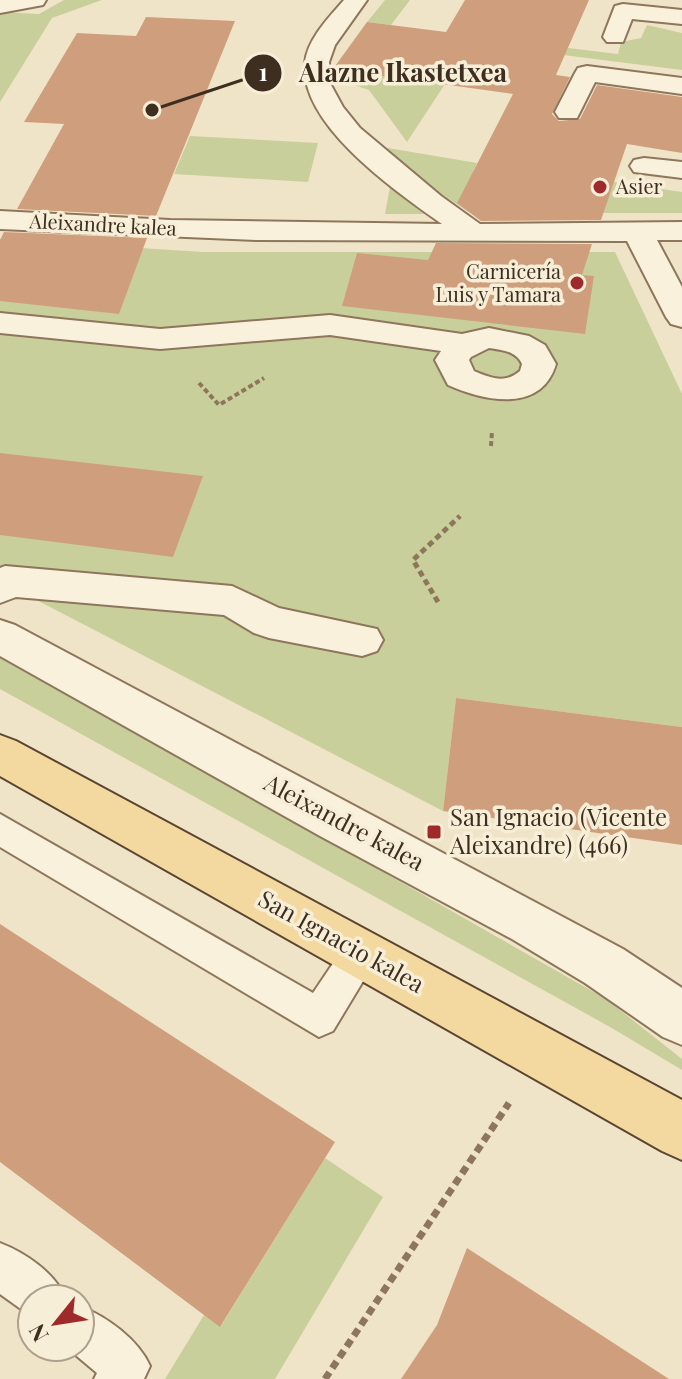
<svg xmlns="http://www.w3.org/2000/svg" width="682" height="1379" viewBox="0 0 682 1379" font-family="'Playfair Display',serif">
  <rect width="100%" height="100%" fill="#f0e4c8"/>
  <path fill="#c9cf9b" d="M64 0H102L52 18 0 102V12L39 14Z
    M385 0H410L391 25 367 22Z
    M647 25 682 33V70L563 55 568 48 618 54 621 42 641 38Z
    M332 69 445 84 407 142 369 90 342 81Z
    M190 136 318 143 308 182 174 174Z
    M382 147 477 163 473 172 610 194 614 182 682 192V213H470L402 168Z
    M391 181 437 214H385Z
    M0 239 203 252H615L682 394V727L456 698 443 811 0 581Z
    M0 654 606 999 682 1059V1070L610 1027 0 689Z
    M325 1158 383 1197 275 1379H165L204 1315 221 1326Z"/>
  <path fill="#cf9f7d" d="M465 0H589L556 75 570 77 552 114 559 121 580 119 597 85 682 97V153L627 144 601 220 481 221 457 203 513 94 333 69 367 22 446 32Z
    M146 17 235 21 156 216 17 209 64 124 24 122 77 33 136 36Z
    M4 232 147 238 119 314 0 301V240Z
    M436 243 592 244 582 275 594 276 585 334 342 306 357 253 428 260Z
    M0 453 203 476 173 557 0 535Z
    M456 698 682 727V845L443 811Z
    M0 924 335 1142 220 1327 0 1162Z
    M467 1248 669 1379H401L437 1325Z"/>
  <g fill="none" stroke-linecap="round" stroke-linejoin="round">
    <g stroke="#8d765c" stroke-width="4">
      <path id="lane" d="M0 814 313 993 348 941 361 936 374 941 380 953 333 1031 319 1037 0 847Z
        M0 1243C26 1253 55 1273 66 1299H32V1317L0 1294Z
        M80 1306C107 1317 138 1339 150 1366L144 1379H94L97 1373 66 1347H80Z"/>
    </g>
    <g stroke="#8d765c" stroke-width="4">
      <path id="street" d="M0 0H46L43 5 0 13Z
        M344 0H367L335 45 329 62 331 85 343 107 360 128 441 196 480 224 682 222V240H657L682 287V327L671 324 666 317 627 241 256 240 0 229V211L170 220 442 224C397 192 299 125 305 63 307 40 329 17 344 0Z
        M623 4 682 10V24L632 19 623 42H607L603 37 615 6Z
        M587 66 682 78V94L595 82 577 118H559L555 112 575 73 578 68Z
        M644 158 682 162V178L634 172 630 166 634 160Z
        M0 313 160 329 330 315 462 334 489 328 529 336 545 345 556 364C541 414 484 401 448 385L435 360 441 351 330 335 160 349 0 333ZM489 348C502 350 516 351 522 364L520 371C505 384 491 378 474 371L469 360 471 357Z
        M5 566 232 586 279 608 377 629 383 640 377 651 362 656 269 638 254 633 224 615 16 597 0 603V568Z
        M0 620 15 625 623 949 682 988V1045L663 1037 585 983 512 939 320 836 0 656Z"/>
    </g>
    <g stroke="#5b4430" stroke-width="4">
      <path id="primary" d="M0 735 16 741 682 1100V1160L662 1151 0 776Z"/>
    </g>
    <path stroke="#8d765c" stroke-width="4" stroke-dasharray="5 3" stroke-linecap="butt" d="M199 383 219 405 264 378
      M491 446 492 431"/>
    <path stroke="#8d765c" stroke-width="5" stroke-dasharray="6 4" stroke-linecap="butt" d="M438 602 413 560 460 516"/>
    <path stroke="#8d765c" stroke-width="7" stroke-dasharray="8 5" stroke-linecap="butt" d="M325 1379 509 1103"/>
    <use href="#lane" fill="#faf1dc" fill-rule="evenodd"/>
    <use href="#street" fill="#faf1dc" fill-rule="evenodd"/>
    <use href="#primary" fill="#f3d9a0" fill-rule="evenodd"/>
  </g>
  <g fill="#9e2a2b" stroke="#f7eed8" stroke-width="3">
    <circle cx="600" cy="187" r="8"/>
    <circle cx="577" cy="283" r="8"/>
    <rect x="426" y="824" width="16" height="16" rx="4"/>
  </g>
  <g text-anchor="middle" stroke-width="7" stroke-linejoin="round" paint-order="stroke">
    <g font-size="20" fill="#3d2e20" stroke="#f7eed8" text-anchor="start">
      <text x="616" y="194">Asier</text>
      <text x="561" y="279" text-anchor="end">Carnicería<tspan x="561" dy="23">Luis y Tamara</tspan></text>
    </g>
    <g font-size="20" fill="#3d2e20" stroke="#f7eed8">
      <text transform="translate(103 225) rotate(3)" y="7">Aleixandre kalea</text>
    </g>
    <g font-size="24" fill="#3d2e20" stroke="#f7eed8" text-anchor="start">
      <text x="450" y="826">San Ignacio (Vicente<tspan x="450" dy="28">Aleixandre) (466)</tspan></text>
    </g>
    <g font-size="24" fill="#3d2e20" stroke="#f7eed8">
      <text transform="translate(344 823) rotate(28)" y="8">Aleixandre kalea</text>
      <text transform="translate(341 942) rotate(29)" y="8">San Ignacio kalea</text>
    </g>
  </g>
  <path fill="none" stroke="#3d2e20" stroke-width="3" d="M152 110L263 73"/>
  <g fill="#3d2e20" stroke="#f7eed8" stroke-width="3">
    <circle cx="152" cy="110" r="8"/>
    <circle cx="263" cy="73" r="20"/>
  </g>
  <g font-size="24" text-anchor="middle" font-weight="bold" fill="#fff">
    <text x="263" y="81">1</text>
  </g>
  <g font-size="26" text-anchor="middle" font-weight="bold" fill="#3d2e20" stroke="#f7eed8" stroke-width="7" stroke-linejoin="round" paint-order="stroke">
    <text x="403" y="82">Alazne Ikastetxea</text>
  </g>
  <g transform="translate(56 1323) rotate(240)"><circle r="38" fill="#f7eed8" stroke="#ada18e" stroke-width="2"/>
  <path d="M0-6L14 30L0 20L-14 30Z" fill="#9e2a2b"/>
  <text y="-12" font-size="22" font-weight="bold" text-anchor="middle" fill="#3d2e20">N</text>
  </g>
</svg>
